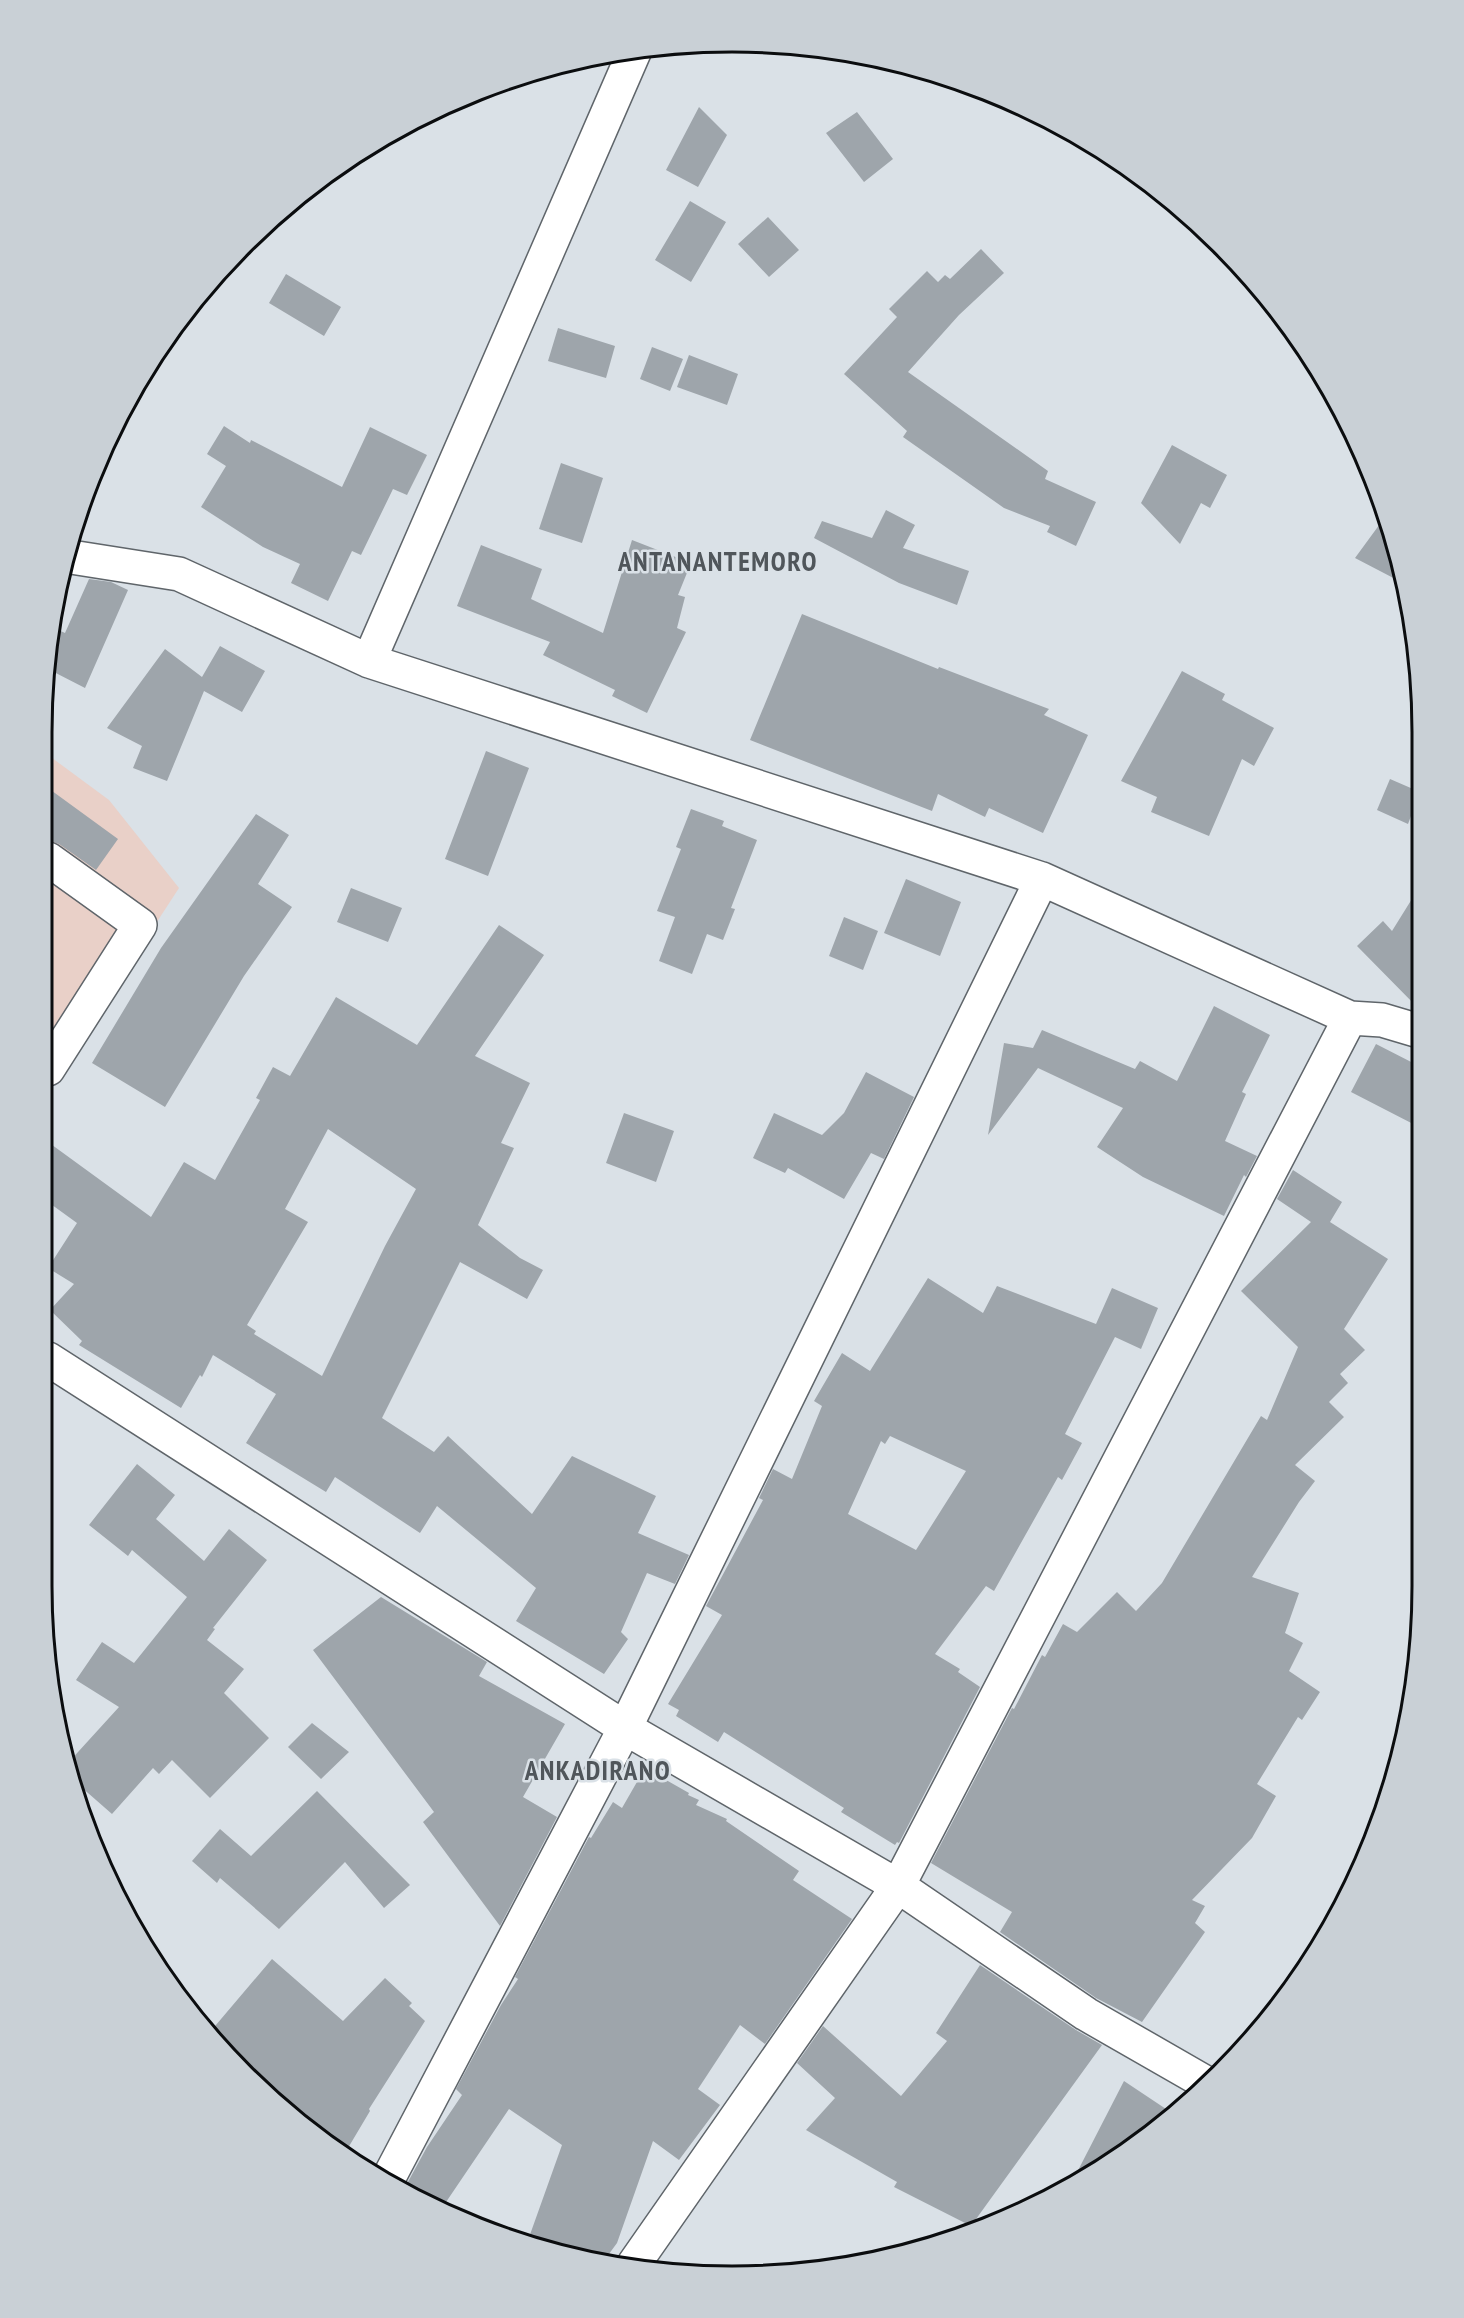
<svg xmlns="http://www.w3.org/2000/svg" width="1464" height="2318" viewBox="0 0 1464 2318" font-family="'PT Sans Narrow',sans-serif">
  <rect width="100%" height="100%" fill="#dae1e7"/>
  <path fill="#e9d0c8" d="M48 755 109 800 179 888 48 1089Z"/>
  <path fill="#9ea5ab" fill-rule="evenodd" d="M699 107 727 135 698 187 666 170Z
    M857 112 893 159 864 182 826 133Z
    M690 201 726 222 691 282 655 260Z
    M768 217 799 250 769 277 738 244Z
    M981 249 1004 273 959 315 908 372 1048 471 1045 479 1096 502 1076 546 1047 532 1050 526 1004 508 903 437 907 431 844 374 897 317 889 309 927 271 938 282 945 275 950 279Z
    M286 274 341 307 324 336 269 303Z
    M558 328 615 346 606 378 548 361Z
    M652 347 683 359 670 391 640 379Z
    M689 355 738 374 727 405 677 387Z
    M224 426 250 443 251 440 342 487 370 427 427 455 407 495 393 489 361 555 352 551 328 601 291 583 300 564 263 547 201 507 226 466 207 454Z
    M1172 445 1227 475 1210 508 1201 503 1180 544 1141 503Z
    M561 463 603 478 582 543 539 529Z
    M886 510 915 525 903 548 969 571 957 605 899 583 814 538 822 521 872 538Z
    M1385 517 1398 553 1403 583 1355 558Z
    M632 540 691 563 678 595 685 597 677 628 686 632 647 713 612 696 615 690 543 655 550 642 457 606 481 545 542 569 531 599 603 633Z
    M89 579 111 582 128 590 85 688 48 669V642L52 627 65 633Z
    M802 614 938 669 939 667 1049 709 1044 715 1088 735 1043 833 989 808 985 817 938 794 932 811 750 740Z
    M220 646 265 671 242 712 204 691 167 781 133 768 142 746 107 728 165 649 202 677Z
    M1182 671 1225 694 1222 700 1274 728 1254 766 1242 759 1209 836 1151 812 1157 797 1121 781Z
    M486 751 529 768 488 876 445 859Z
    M1390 779 1420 792 1408 824 1377 810Z
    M48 788 118 839 96 870 59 844 48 840Z
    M691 809 724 821 722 826 757 840 731 908 735 909 723 940 707 934 692 974 659 961 675 917 657 911 681 849 676 847Z
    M256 814 289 835 258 884 292 907 244 976 165 1107 92 1063 161 948Z
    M906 879 961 902 940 956 884 933Z
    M1420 886 1419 943V1009L1357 946 1383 921 1392 931Z
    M351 888 402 908 388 942 337 922Z
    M844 917 878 931 863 970 829 956Z
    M499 925 544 955 475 1056 530 1083 501 1143 514 1148 478 1225 520 1258 543 1270 527 1299 460 1262 382 1418 434 1452 448 1436 532 1514 572 1456 656 1496 638 1533 689 1555 675 1584 647 1573 621 1632 628 1639 604 1674 516 1621 536 1588 437 1506 420 1533 335 1477 326 1492 246 1443 276 1394 213 1355 202 1377 200 1375 181 1408 79 1345 82 1341 50 1310 74 1284 48 1268 77 1223 48 1202V1142L151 1217 184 1162 215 1180 260 1100 256 1098 273 1067 290 1076 336 997 417 1045ZM328 1129 416 1189 385 1246 322 1376 254 1334 256 1331 247 1325 308 1222 285 1209Z
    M1214 1006 1270 1035 1242 1092 1246 1094 1225 1141 1257 1156 1246 1177 1244 1175 1224 1216 1143 1177 1097 1147 1123 1108 1038 1068 988 1135 1004 1043 1033 1048 1042 1030 1135 1069 1140 1061 1177 1081Z
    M1376 1044 1419 1066V1127L1351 1092Z
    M866 1072 914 1097 884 1159 871 1153 844 1199 788 1168 785 1173 753 1158 774 1113 822 1135 844 1113Z
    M624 1113 674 1131 656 1182 606 1163Z
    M1293 1170 1342 1202 1330 1222 1388 1259 1344 1329 1365 1350 1340 1374 1348 1383 1329 1402 1344 1417 1295 1465 1315 1481 1299 1502 1252 1577 1299 1593 1285 1633 1303 1643 1289 1671 1320 1692 1302 1720 1298 1717 1257 1784 1276 1796 1252 1838 1192 1900 1205 1906 1195 1923 1205 1932 1142 2022 1096 1998 1000 1932 1012 1912 931 1863 1012 1708 1014 1709 1042 1655 1045 1657 1063 1624 1077 1632 1117 1592 1136 1611 1162 1583 1261 1416 1267 1420 1298 1347 1241 1291 1311 1222 1277 1199Z
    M928 1278 983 1313 997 1286 1096 1324 1112 1288 1158 1308 1141 1349 1115 1337 1065 1434 1082 1443 1062 1480 1058 1477 994 1591 986 1586 935 1654 960 1669 958 1672 980 1687 899 1843 897 1842 895 1845 841 1812 844 1808 724 1732 718 1742 676 1716 679 1710 668 1704 722 1615 706 1606 763 1500 759 1498 773 1469 792 1479 822 1406 814 1401 842 1353 870 1371ZM890 1436 966 1471 916 1550 848 1514 881 1441 885 1444Z
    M137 1464 175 1495 156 1519 204 1561 229 1529 267 1560 213 1628 215 1629 207 1640 244 1669 224 1693 269 1738 210 1798 172 1760 159 1774 153 1768 112 1814 72 1779 68 1763 119 1707 76 1680 102 1642 134 1663 187 1597 132 1550 128 1556 89 1525Z
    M381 1597 487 1662 479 1676 565 1724 523 1797 557 1817 500 1926 423 1822 434 1812 313 1650Z
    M312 1723 349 1752 321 1779 288 1747Z
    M645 1768 689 1793 688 1795 699 1800 696 1805 727 1819 726 1821 799 1871 793 1880 852 1919 765 2044 740 2025 698 2089 720 2105 679 2160 653 2141 617 2243 606 2258 527 2243 562 2145 509 2109 442 2208 403 2191 427 2147 462 2095 456 2089 501 2005 518 1979 515 1977 589 1837 591 1838 613 1802 622 1808Z
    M317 1791 410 1885 384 1908 345 1862 279 1929 220 1878 217 1883 192 1861 220 1829 251 1856Z
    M272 1959 343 2021 385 1978 412 2003 409 2006 425 2021 369 2109 370 2111 348 2148H334L312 2134 244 2074 210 2032Z
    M980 1965 1076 2030 1102 2045 971 2226 894 2187 897 2182 806 2130 835 2098 797 2063 823 2026 901 2096 947 2041 936 2033Z
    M1124 2081 1172 2113 1116 2160 1070 2186Z"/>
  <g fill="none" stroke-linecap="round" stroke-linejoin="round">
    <g stroke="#5f656a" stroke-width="36">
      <path id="street" d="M635 50 369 661 1042 879 1350 1018 1382 1020 1419 1031
        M71 557 179 574 369 661
        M48 859 140 925 48 1069
        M48 1359 625 1728 898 1886 1086 2014 1208 2084
        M386 2183 625 1728 1042 879
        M634 2264 898 1886 1350 1018"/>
    </g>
    <use href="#street" stroke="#fff" stroke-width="33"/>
  </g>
  <g text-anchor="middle" stroke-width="5" stroke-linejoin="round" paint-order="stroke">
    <g font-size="27" font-weight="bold" letter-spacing="1.5" fill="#50565b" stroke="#dae1e7">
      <text x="718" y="571">ANTANANTEMORO</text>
      <text x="598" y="1780">ANKADIRANO</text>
    </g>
  </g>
  <path d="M0 0H1464V2318H0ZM732 52H732A680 680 0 0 1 1412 732V1586A680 680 0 0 1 732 2266H732A680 680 0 0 1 52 1586V732A680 680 0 0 1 732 52Z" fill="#c9d0d6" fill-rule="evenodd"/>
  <path fill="none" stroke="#0b0d0f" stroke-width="3" d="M732 52H732A680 680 0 0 1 1412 732V1586A680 680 0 0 1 732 2266H732A680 680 0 0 1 52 1586V732A680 680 0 0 1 732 52Z"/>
</svg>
